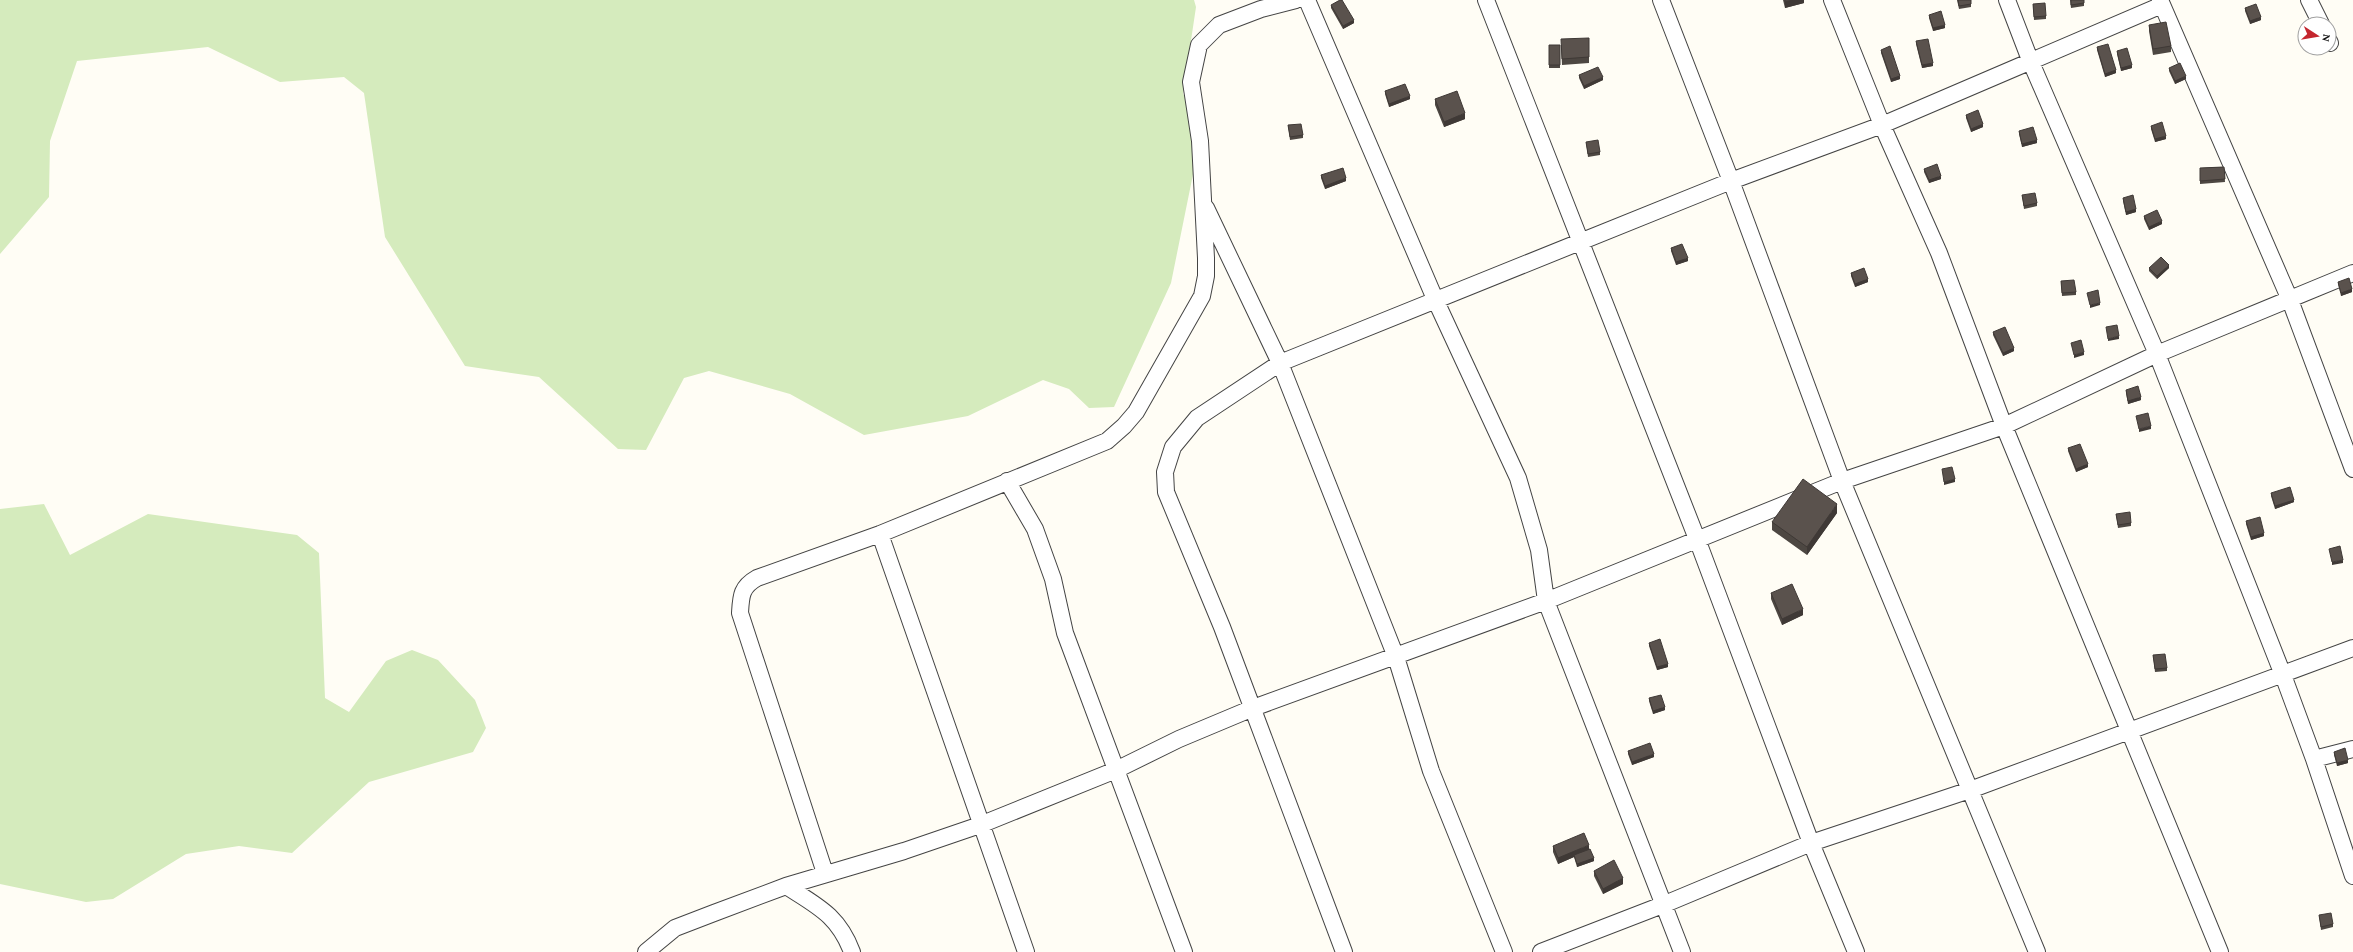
<svg xmlns="http://www.w3.org/2000/svg" width="2353" height="952" viewBox="0 0 2353 952" font-family="'Crimson Pro',serif">
  <rect width="100%" height="100%" fill="#fffdf5"/>
  <path fill="#d5ebbd" d="M0 0H1194L1196 7 1183 94 1204 120 1171 283 1114 407 1089 408 1069 389 1043 380 968 416 864 435 790 394 709 371 684 378 646 450 618 449 539 377 465 366 385 237 364 93 344 77 280 82 208 47 77 61 50 141 49 197 0 254Z
    M44 504 70 555 148 514 297 535 319 553 325 698 349 712 386 661 412 650 438 660 475 700 486 728 473 752 369 782 292 853 239 846 186 854 113 899 86 902 0 884V509Z"/>
  <g fill="none" stroke-linecap="round" stroke-linejoin="round">
    <g stroke="#444" stroke-width="18">
      <path id="street" d="M1307 0 1435 299 1518 478 1539 550 1546 601 1682 952
        M1486 0 1697 539 1811 843 1856 952
        M1661 0 1731 181 1842 481 2037 952
        M1832 0 1882 125 1939 253 2004 426 2220 952
        M2007 0 2030 60 2157 354 2283 675 2314 759 2353 876
        M2160 0 2290 300 2353 469
        M2309 0 2321 24
        M2329 41 2330 43
        M1206 208 1280 363 1396 657 1431 771 1504 952
        M1007 481 1035 529 1053 579 1065 633 1184 952
        M880 534 1026 952
        M2314 759 2353 749
        M825 873 740 613C741 596 741 587 757 578L880 534 1107 441 1124 426 1136 412 1202 296 1206 276V258L1200 141 1191 82 1199 45 1219 25 1261 9 1296 0
        M786 886C817 906 838 915 852 952
        M646 952 675 928 714 913 786 886 904 851 980 825 1116 770 1179 739 1253 708 1546 601 1842 481 2004 426 2157 354 2353 273
        M1344 952 1222 627 1166 492 1165 472 1173 447 1197 418 1280 363 1731 181 1882 125 2162 5
        M1541 952 1665 904 1811 843 1970 790 2353 648"/>
    </g>
    <use href="#street" stroke="#fff" stroke-width="16"/>
  </g>
  <path fill="#4d4742" d="M1783 0H1804V3L1785 8Z
    M1957 0H1971V7L1959 9Z
    M2070 0H2084V6L2071 8Z
    M2033 4 2046 16V19L2034 20Z
    M1331 5 1354 23 1343 29 1331 8Z
    M2245 8 2261 20 2250 24 2245 11Z
    M1929 15 1945 28 1933 31 1929 18Z
    M2149 25 2171 46V52L2153 55 2149 31Z
    M1589 38V63L1562 65 1561 45Z
    M1916 41 1933 66 1922 68 1916 44Z
    M1549 45H1560V68H1549Z
    M2097 47 2116 73 2105 77 2097 50Z
    M1881 50 1900 79 1891 82 1881 53Z
    M2117 51 2132 68 2121 71 2117 54Z
    M2169 68 2186 79 2175 84 2169 71Z
    M1579 75 1603 80 1584 89 1579 78Z
    M1385 91 1410 99 1389 107 1385 94Z
    M1435 99 1465 119 1444 127 1435 105Z
    M1966 115 1983 127 1971 132 1966 118Z
    M1288 125 1303 135V138L1290 140Z
    M2151 126 2166 139 2155 142 2151 129Z
    M2019 131 2037 143 2022 147 2019 134Z
    M1586 142 1600 152V155L1588 157Z
    M2224 167 2225 182 2200 184V168Z
    M1924 169 1941 179 1929 183 1924 172Z
    M1321 175 1346 181 1325 189 1321 178Z
    M2022 195 2037 203V206L2024 209Z
    M2123 198 2136 212 2126 215 2123 201Z
    M2144 216 2162 224 2149 230 2144 219Z
    M1671 248 1688 261 1676 265 1671 251Z
    M2149 268H2169L2157 279 2149 271Z
    M1851 273 1868 282 1855 287 1851 276Z
    M2061 281 2076 292V295L2062 296Z
    M2338 282 2352 292 2341 296 2338 284Z
    M1993 332 2014 351 2003 356 1993 335Z
    M2126 390 2141 400 2128 404 2126 393Z
    M2068 448 2088 467 2076 472 2068 451Z
    M2271 493 2294 502 2275 509 2271 496Z
    M1837 513 1807 555 1772 530V522Z
    M2116 514 2131 523V526L2118 528Z
    M2246 521 2264 536 2251 540 2246 524Z
    M1771 593 1803 615 1782 625 1771 599Z
    M1649 643 1668 667 1657 670 1649 646Z
    M2153 655 2167 668V671L2155 672Z
    M1649 698 1665 710 1653 714 1649 701Z
    M1628 751 1654 757 1632 765 1628 754Z
    M2334 752 2348 763 2337 766 2334 755Z
    M1553 846 1589 849 1594 861 1577 867 1574 857 1558 864 1553 852Z
    M1594 871 1623 884 1603 894 1594 876Z
    M2319 915 2333 924V927L2321 930Z"/>
  <path fill="#3f3936" d="M1793 0H1804V3L1785 8V2Z
    M2261 17V20L2250 24V21Z
    M1354 20V23L1343 29V26Z
    M1945 25V28L1933 31V28Z
    M1933 63V66L1922 68V65Z
    M2132 65V68L2121 71V68Z
    M2116 70V73L2105 77V74Z
    M1900 76V79L1891 82V79Z
    M2186 76V79L2175 84V81Z
    M1603 77V80L1584 89V86Z
    M1410 96V99L1389 107V104Z
    M1465 113V119L1444 127V122Z
    M1983 124V127L1971 132V129Z
    M2166 136V139L2155 142V139Z
    M2037 140V143L2022 147V144Z
    M1941 176V179L1929 183V180Z
    M1346 178V181L1325 189V186Z
    M2136 209V212L2126 215V212Z
    M2162 221V224L2149 230V227Z
    M1688 258V261L1676 265V262Z
    M2169 265V268L2157 279V276Z
    M1868 279V282L1855 287V284Z
    M2352 289V292L2341 296V293Z
    M2100 303V305L2090 308V305Z
    M2119 336V339L2108 341V339Z
    M2014 348V351L2003 356V353Z
    M2084 352V355L2074 358V355Z
    M2141 397V400L2128 404V401Z
    M2151 426V429L2139 432V429Z
    M2088 464V467L2076 472V469Z
    M1955 479V482L1944 485V482Z
    M2294 500V502L2275 509V506Z
    M1837 504V513L1807 555V547Z
    M2264 533V536L2251 540V537Z
    M2343 560V563L2332 565V562Z
    M1803 609V615L1782 625V619Z
    M1668 664V667L1657 670V667Z
    M1665 707V710L1653 714V711Z
    M1654 754V757L1632 765V762Z
    M2348 760V763L2337 766V763Z
    M1589 845V851L1574 855V857L1558 864V858Z
    M1594 858V861L1577 867V864Z
    M1623 878V884L1603 894V889Z"/>
  <path fill="#5a524d" stroke="#3f3936" d="M1340 0H1342L1354 20 1343 26 1331 5Z
    M1785 0H1793L1785 2Z
    M1958 0H1971V4L1959 6Z
    M2071 0H2084V3L2071 5Z
    M2045 3 2046 16 2034 17 2033 4Z
    M2256 4 2261 17 2250 21 2245 8Z
    M1941 11 1945 25 1933 28 1929 15Z
    M2166 22 2171 46 2153 49 2149 25Z
    M1589 38V57L1562 59 1561 39Z
    M1928 39 1933 63 1922 65 1916 41Z
    M2108 44 2116 70 2105 74 2097 47Z
    M1549 45H1560V65H1549Z
    M1890 46 1900 76 1891 79 1881 50Z
    M2127 48 2132 65 2121 68 2117 51Z
    M2180 63 2186 76 2175 81 2169 68Z
    M1598 67 1603 77 1584 86 1579 75Z
    M1405 84 1410 96 1389 104 1385 91Z
    M1457 91 1465 113 1444 122 1435 99Z
    M1978 110 1983 124 1971 129 1966 115Z
    M2162 122 2166 136 2155 139 2151 126Z
    M1301 124 1303 135 1290 137 1288 125Z
    M2033 127 2037 140 2022 144 2019 131Z
    M1598 140 1600 152 1588 154 1586 142Z
    M1937 164 1941 176 1929 180 1924 169Z
    M2224 167 2225 179 2200 181V168Z
    M1343 168 1346 178 1325 186 1321 175Z
    M2035 193 2037 203 2024 206 2022 195Z
    M2133 195 2136 209 2126 212 2123 198Z
    M2157 210 2162 221 2149 227 2144 216Z
    M1682 244 1688 258 1676 262 1671 248Z
    M2161 257 2169 265 2157 276 2149 268Z
    M1864 268 1868 279 1855 284 1851 273Z
    M2349 278 2352 289 2341 293 2338 282Z
    M2074 280 2076 292 2062 293 2061 281Z
    M2098 290 2100 303 2090 305 2087 293Z
    M2117 325 2119 336 2108 339 2106 327Z
    M2005 327 2014 348 2003 353 1993 332Z
    M2081 340 2084 352 2074 355 2071 343Z
    M2138 386 2141 397 2128 401 2126 390Z
    M2148 413 2151 426 2139 429 2136 416Z
    M2080 444 2088 464 2076 469 2068 448Z
    M1952 467 1955 479 1944 482 1942 469Z
    M1803 479 1837 504 1807 547 1772 522Z
    M2290 487 2294 500 2275 506 2271 493Z
    M2130 512 2131 523 2118 525 2116 514Z
    M2260 517 2264 533 2251 537 2246 521Z
    M2340 546 2343 560 2332 562 2329 549Z
    M1792 584 1803 609 1782 619 1771 593Z
    M1660 639 1668 664 1657 667 1649 643Z
    M2165 654 2167 668 2155 669 2153 655Z
    M1661 695 1665 707 1653 711 1649 698Z
    M1650 743 1654 754 1632 762 1628 751Z
    M2345 748 2348 760 2337 763 2334 752Z
    M1584 833 1589 845 1558 858 1553 846Z
    M1590 849 1594 858 1577 864 1574 855Z
    M1614 860 1623 878 1603 889 1594 871Z
    M2331 913 2333 924 2321 927 2319 915Z"/>
  <g transform="translate(2317 36) rotate(102)"><circle r="19" fill="#ffffff" stroke="#a0a0a0"/>
  <path d="M0-3L7 15L0 10L-7 15Z" fill="#c4262e"/>
  <text y="-6" font-size="11" font-weight="bold" text-anchor="middle" fill="#111111">N</text>
  </g>
</svg>
